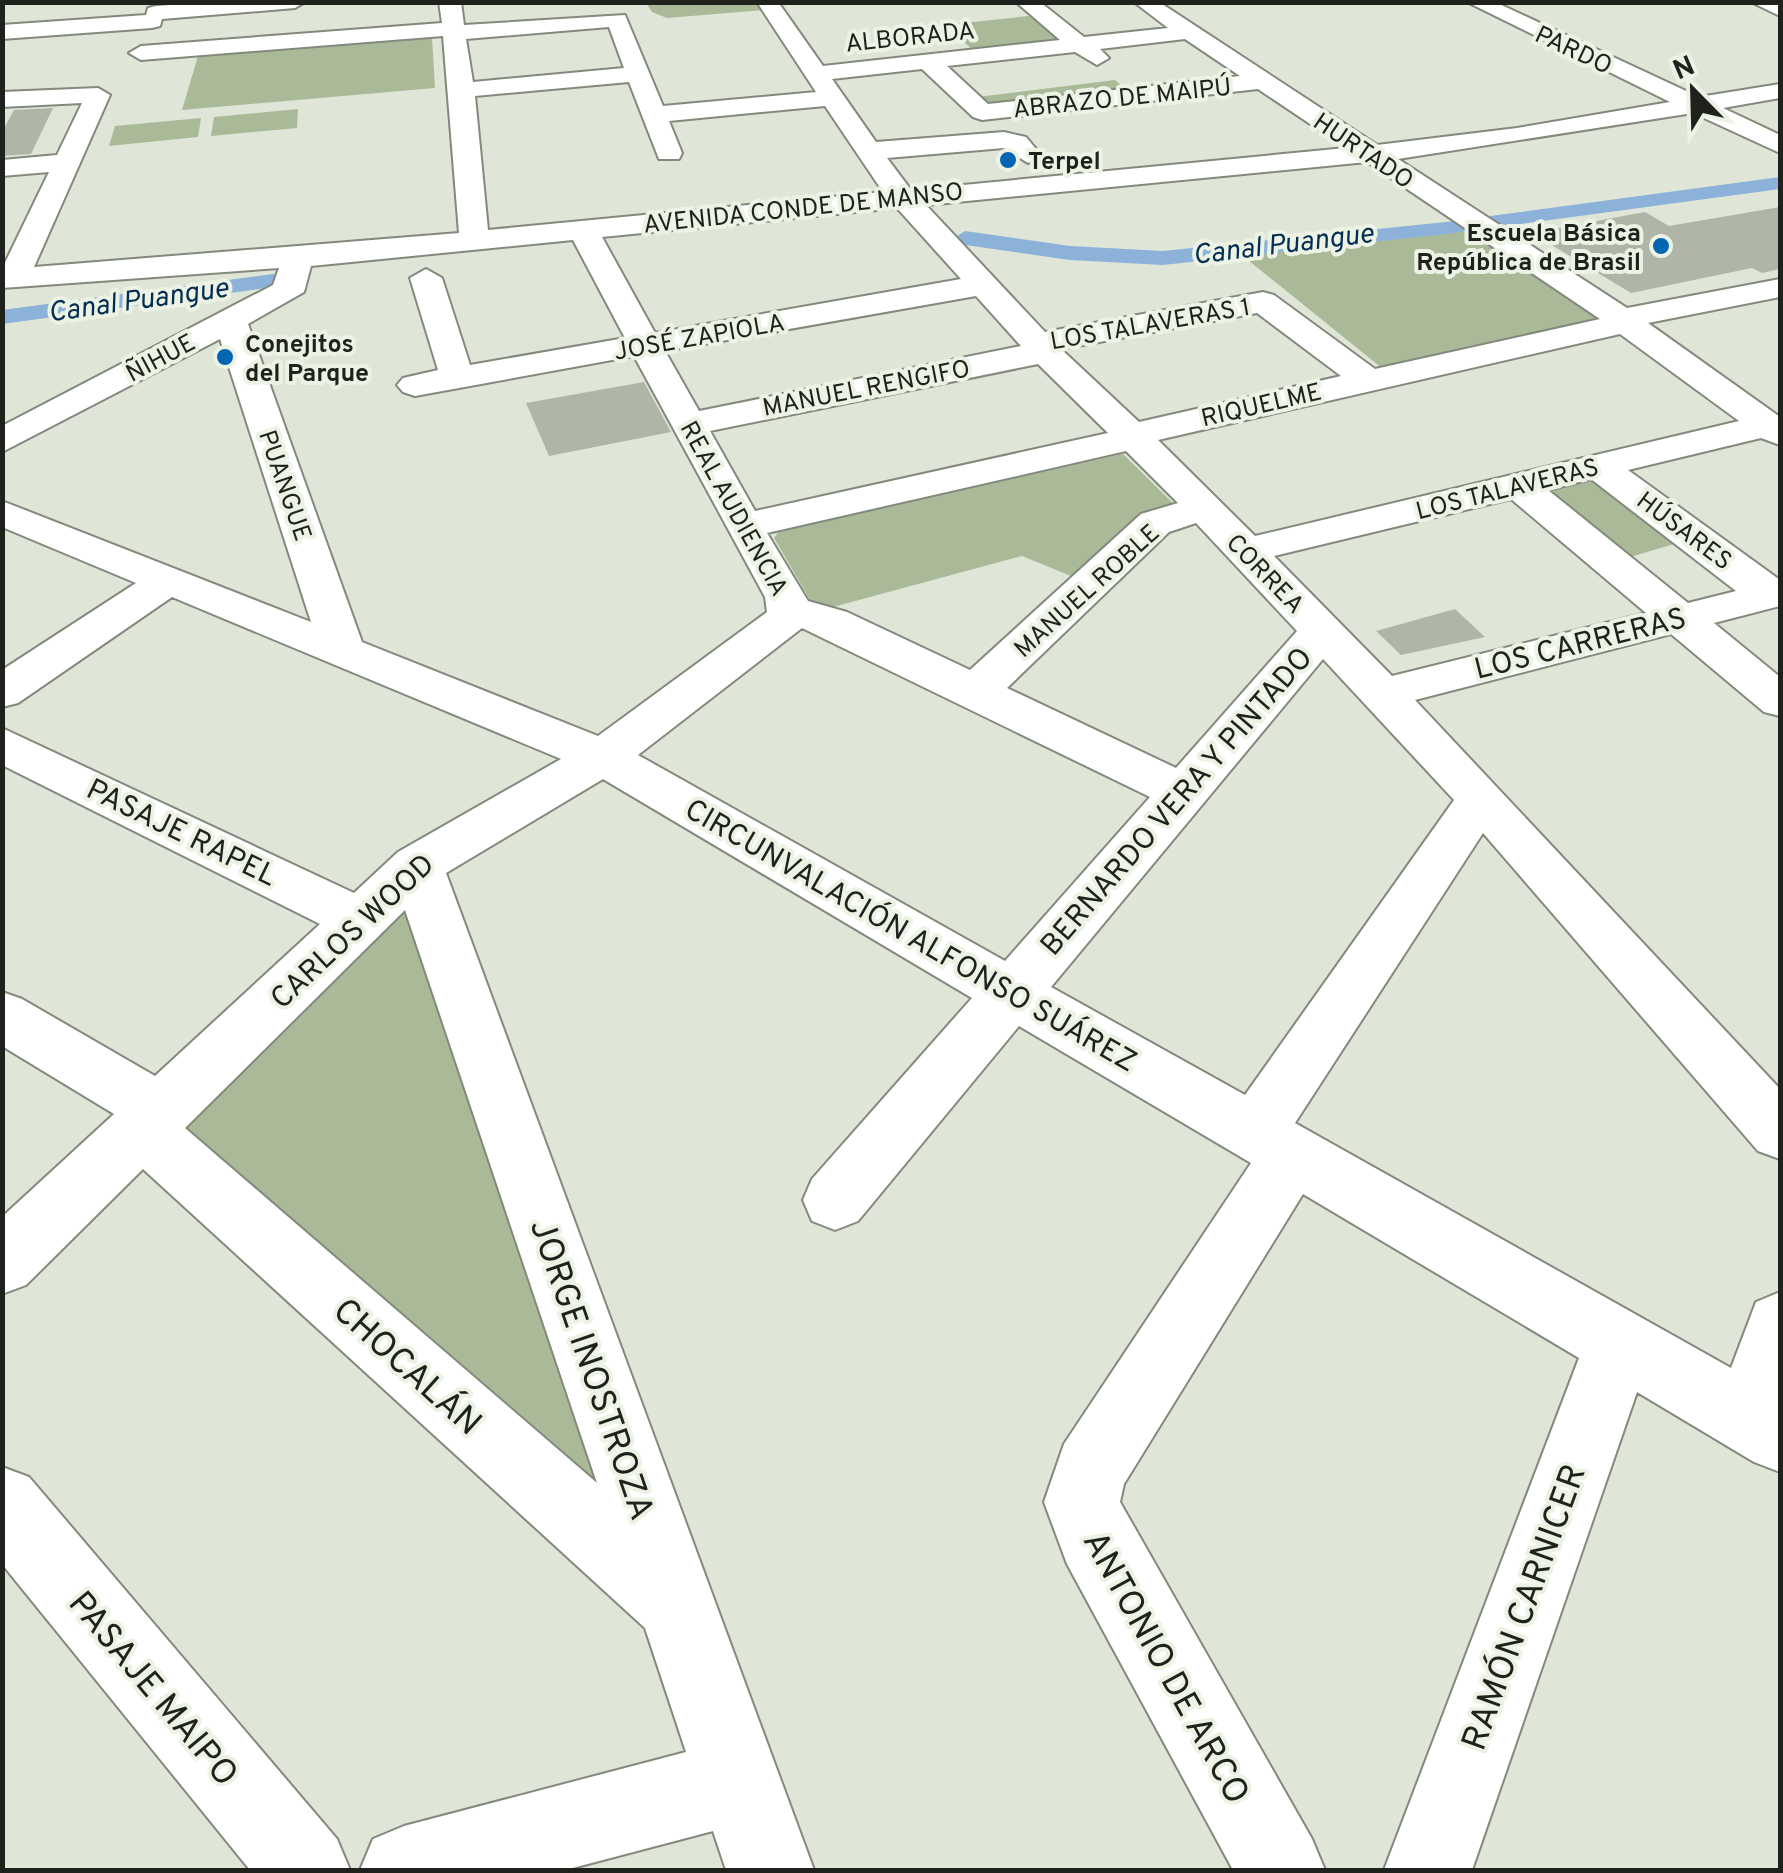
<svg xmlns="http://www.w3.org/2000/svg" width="1783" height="1873" viewBox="0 0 1783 1873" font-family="Overpass,sans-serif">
  <rect width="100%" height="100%" fill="#dfe6d7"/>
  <path fill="#aaba99" d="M646 3H758L764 10 667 18 652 12Z
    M1038 15 1070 40 974 51 945 25Z
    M432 37 435 88 182 110 198 56Z
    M1115 80 1130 93 991 109 977 97Z
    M298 109 297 128 211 136 214 117Z
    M201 118 198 137 109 146 115 126Z
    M1478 230 1604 315 1599 323 1383 369 1243 256Z
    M1123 454 1180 510 1083 581 1022 556 833 607 813 605 774 538 780 530Z
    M1599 477 1688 540 1630 557 1543 492Z
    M402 898 612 1534 161 1126Z"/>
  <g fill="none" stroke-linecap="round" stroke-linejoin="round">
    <path fill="#8db2da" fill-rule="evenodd" d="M1780 177V189L1446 234 1163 265 1070 260 965 245 954 238 965 231 1070 246 1163 251 1446 222Z
      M273 274 281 276V286L2 324V310Z"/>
  </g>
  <path fill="#afb6a7" d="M53 108 31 154 2 156V132L14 110Z
    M1780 207V269L1762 273 1752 268 1631 293 1532 233 1645 212 1669 226Z
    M644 382 671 432 549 456 526 403Z
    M1455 609 1485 637 1401 655 1376 631Z"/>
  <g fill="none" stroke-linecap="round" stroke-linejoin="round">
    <g stroke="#83897c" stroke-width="4">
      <path id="minor" d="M206 2H305L295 8 162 19 160 26 152 28 2 39V25L146 15 148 8 156 6Z
        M439 2H461L464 25 625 15 663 106 816 92 757 2H778L823 66 1060 40 1016 2H1040L1084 37 1168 28 1134 2H1159L1377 145 1517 128 1670 102 1467 2H1495L1699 97 1780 84V98L1723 108 1780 135V153L1693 113 1398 159 1627 308 1780 279V297L1648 323 1780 417V445L1761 438 1628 470 1780 580V606L1714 623 1780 677V716L1764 712 1671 634 1415 700 1780 1089V1159L1758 1151 1483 833 1295 1123 1731 1368 1756 1302 1780 1292V1472L1754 1462 1637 1392 1472 1870H1384L1579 1358 1303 1194 1124 1484 1120 1502 1312 1839 1325 1870H1233L1067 1564 1044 1502 1064 1444 1251 1163 1019 1026 858 1221 835 1230 812 1221 803 1200 812 1179 972 998 603 779 446 873 814 1870H726L713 1831 565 1870H360L373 1839 404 1826 686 1752 645 1628 143 1169 26 1285 2 1294V1217L114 1114 2 1046V992L22 999 155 1076 320 924 2 765V728L354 893 398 852 561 759 172 597 18 703 2 707V670L136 583 2 527V501L311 622 220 339 2 452V426L273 285 279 268 2 288V269L49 172 2 176V160L57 155 82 103 2 107V92L98 88 110 95 34 267 459 233 443 36 141 60 129 53 141 46 442 23ZM609 27 624 68 473 82 466 39ZM1185 39 1240 76 988 104 947 66 1075 52 1097 65 1109 58 1100 49ZM922 69 973 117 982 120 1258 89 1346 148 911 190 887 158 1004 148 1028 163 1041 155 1026 137 1004 132 876 142 832 79ZM629 82 659 159H679L682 153 669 121 825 106 883 192 488 230 475 96ZM1367 162 1600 319 1375 369 1274 295 1263 292 1045 332 926 205ZM897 208 961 279 655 333 602 237ZM573 240 625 338 470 365 442 278 426 269 410 278 438 370 403 378 397 385 403 392 415 396 634 356 765 597 767 612 598 736 362 642 248 324 304 292 311 266ZM976 296 1021 346 699 411 665 351ZM1257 313 1341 376 1139 422 1061 349ZM1620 334 1739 421 1255 536 1158 440ZM1038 364 1108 433 755 511 710 431ZM1126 451 1178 503 1141 514 970 670 847 612 808 601 767 533ZM1591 479 1736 591 1688 603 1548 490ZM1511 499 1646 613 1392 676 1274 556ZM1196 523 1297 631 1176 768 1007 688 1169 532ZM802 628 1150 797 1005 961 638 755ZM1323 659 1454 800 1245 1095 1051 987ZM405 910 597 1483 185 1128Z
        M1751 2H1780V16Z
        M2 1467 29 1477 337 1839 350 1870H250L2 1564Z"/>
    </g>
    <use href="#minor" fill="#fff" fill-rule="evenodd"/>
  </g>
  <g fill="#0366b3" stroke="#ecf3e4" stroke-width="4">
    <circle cx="1008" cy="160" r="10"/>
    <circle cx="1661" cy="246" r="10"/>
    <circle cx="225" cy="357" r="10"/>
  </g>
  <g text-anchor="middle" stroke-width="8" stroke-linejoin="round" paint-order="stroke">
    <g font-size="25" fill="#1f221c" stroke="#ecf3e4">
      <text transform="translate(910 36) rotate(-6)" y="9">ALBORADA</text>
      <text transform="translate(1574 49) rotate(25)" y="9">PARDO</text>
      <text transform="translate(1122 97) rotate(-6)" y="9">ABRAZO DE MAIPÚ</text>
      <text transform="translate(1364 150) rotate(34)" y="9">HURTADO</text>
      <text transform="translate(803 207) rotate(-6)" y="9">AVENIDA CONDE DE MANSO</text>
      <text transform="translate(1150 323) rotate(-10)" y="9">LOS TALAVERAS 1</text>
      <text transform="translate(699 336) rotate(-10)" y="9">JOSÉ ZAPIOLA</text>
      <text transform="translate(160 357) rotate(-28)" y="9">ÑIHUE</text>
      <text transform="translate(866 387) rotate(-11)" y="9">MANUEL RENGIFO</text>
      <text transform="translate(1261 404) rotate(-13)" y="9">RIQUELME</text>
      <text transform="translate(286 485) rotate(71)" y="9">PUANGUE</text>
      <text transform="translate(1507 488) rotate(-14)" y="9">LOS TALAVERAS</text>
      <text transform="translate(735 508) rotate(61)" y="9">REAL AUDIENCIA</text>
      <text transform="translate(1685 530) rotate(37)" y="9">HÚSARES</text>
      <text transform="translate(1266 573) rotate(46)" y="9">CORREA</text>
      <text transform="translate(1086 590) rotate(-42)" y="9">MANUEL ROBLE</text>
    </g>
    <g font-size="25" font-weight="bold" fill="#1f221c" stroke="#ecf3e4" text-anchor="start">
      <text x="1028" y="169">Terpel</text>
      <text x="1641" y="241" text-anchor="end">Escuela Básica<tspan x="1641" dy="29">República de Brasil</tspan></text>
      <text x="245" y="352">Conejitos<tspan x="245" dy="29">del Parque</tspan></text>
    </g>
    <g font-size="28" font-style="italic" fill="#032e53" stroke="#ecf3e4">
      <text transform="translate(1283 243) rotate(-7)" y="10">Canal Puangue</text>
      <text transform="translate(138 299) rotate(-8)" y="10">Canal Puangue</text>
    </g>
    <g font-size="30" fill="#1f221c" stroke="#ecf3e4">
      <text transform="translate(1580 643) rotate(-14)" y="10">LOS CARRERAS</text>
      <text transform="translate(1176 801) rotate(-49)" y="10">BERNARDO VERA Y PINTADO</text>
      <text transform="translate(182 832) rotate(26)" y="10">PASAJE RAPEL</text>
      <text transform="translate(352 931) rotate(-43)" y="10">CARLOS WOOD</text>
      <text transform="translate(911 935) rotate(30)" y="10">CIRCUNVALACIÓN ALFONSO SUÁREZ</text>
    </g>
    <g font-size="35" fill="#1f221c" stroke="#ecf3e4">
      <text transform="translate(408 1366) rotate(42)" y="12">CHOCALÁN</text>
      <text transform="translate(593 1369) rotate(71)" y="12">JORGE INOSTROZA</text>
      <text transform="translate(1523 1607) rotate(-70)" y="12">RAMÓN CARNICER</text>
      <text transform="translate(1167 1667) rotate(61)" y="12">ANTONIO DE ARCO</text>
      <text transform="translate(154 1688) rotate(50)" y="12">PASAJE MAIPO</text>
    </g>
  </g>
  <rect width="1783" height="1873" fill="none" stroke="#1f221c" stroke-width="10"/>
  <g transform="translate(1693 90) rotate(337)" stroke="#ecf3e4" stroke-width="8" paint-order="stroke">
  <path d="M0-8L18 38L0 25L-18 38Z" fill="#1f221c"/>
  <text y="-15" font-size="28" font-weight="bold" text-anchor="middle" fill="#1f221c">N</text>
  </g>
</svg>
